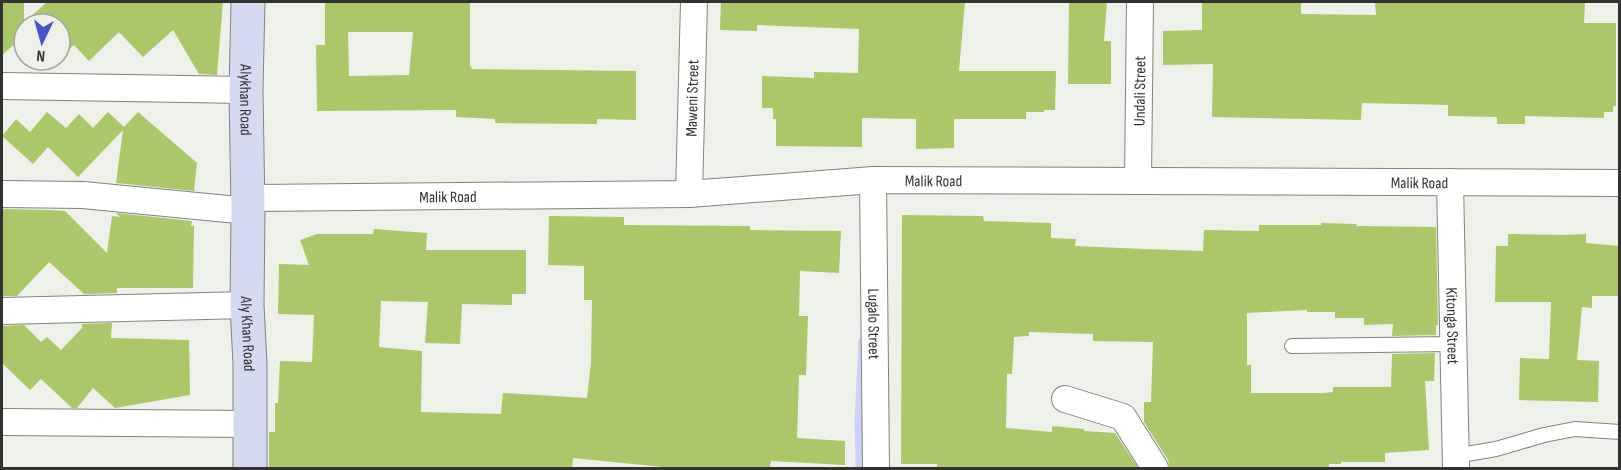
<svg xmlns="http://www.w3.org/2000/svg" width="1621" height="470" viewBox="0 0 1621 470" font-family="'Sofia Sans Condensed',sans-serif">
  <rect width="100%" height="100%" fill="#eef1e9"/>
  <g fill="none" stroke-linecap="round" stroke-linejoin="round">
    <path stroke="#cad3f6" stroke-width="9" d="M860 468 859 421 863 341"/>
  </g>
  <path fill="#aac76a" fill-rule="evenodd" d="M2 2H24V36L2 55Z
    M47 2H223L217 75 199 74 173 30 143 57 119 32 89 61 74 45 64 54 60 50V24H35L29 18Z
    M325 2H470V66L472 67 471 69 636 71V120L597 119V124L495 123V119L456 117V110L317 111 316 45H325ZM348 32H413L409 75 349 76Z
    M721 2H965L959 71H1056L1055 110H1044V112H1026V119H954V148L916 149V119L862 118V147L776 146V119H773V108H762V76L814 78V72L858 73 859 29 757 25V31L720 30Z
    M1069 2H1107L1104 41H1111V84H1068Z
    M1202 2H1301V14L1376 15 1375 2H1585L1584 23H1616V106H1613V112H1604V118L1525 116V124H1497V117L1448 116V105L1362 103 1361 120 1212 117 1213 64 1163 65V31L1202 30Z
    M47 112 66 128 79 114 93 128 108 112 124 127 138 112 197 163 194 191 116 183 123 130 78 177 48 147 33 164 2 136 16 119 30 132Z
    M2 209 48 210 65 211 107 253 112 216 120 217 116 213 192 221 191 226H194L193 288H117V293L84 294 49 262 17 296H2Z
    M902 215 983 216 984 221 1051 223V238L1076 239 1075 246 1144 249 1203 251 1204 230 1259 231V225H1321V223L1357 224 1356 226 1436 227 1438 325H1436V335L1392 336 1393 324 1364 325V318H1335V312H1307V310L1247 313V365H1251V393H1324L1333 392V387H1391L1392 354 1435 353 1434 381H1425L1429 450 1385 453V462H1341V464H1329V468H1170L1168 460 1144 422V402H1151L1153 342 1093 341V334L1029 332V336L1014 337 1012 374H1007L1006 428 1052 432V426L1084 429V431L1115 433 1138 468H937V464H901Z
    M549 216 624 217V225L750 226V230L841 231 839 273 800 271 799 316H808L806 375H799L797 438 845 441V465L771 461 770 467 673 468 573 458 572 468H269V432H275V403H278L280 361 312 362 314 315 278 314 279 264 309 265 300 240 317 234H373L374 229 427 233 426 250H526V294H512V305L462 304 460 344 425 343 428 302 381 301 379 347 422 351 421 412 501 414 503 393 587 398 591 362 592 300H584V266L548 265Z
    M1508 234 1562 235 1586 234V243L1620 246V296H1592V308L1582 307 1577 360 1599 361 1598 402 1519 400 1520 358 1549 359 1551 302H1495L1496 246H1508Z
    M112 323 111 338 189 340 190 395 115 408 93 388 77 408H72L41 379 30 390 2 363V326L24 325 41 342 47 337 61 350 82 328V324Z"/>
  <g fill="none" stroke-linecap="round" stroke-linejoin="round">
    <g stroke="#81847d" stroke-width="16">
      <path id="lane" d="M1292 346 1454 344
        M1455 456 1496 449 1544 435 1575 429 1620 432"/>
    </g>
    <g stroke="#81847d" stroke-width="28">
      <g id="street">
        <path d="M2 86 246 90"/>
        <path id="s1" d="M873 180 876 468"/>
        <path id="s2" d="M1138 181 1140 2"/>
        <path id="s3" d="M1450 182 1456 468"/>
        <path d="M2 194 83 195 248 211"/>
        <path id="s4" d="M689 194 694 2"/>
        <path id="s5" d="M247 198 689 194 873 180 1620 183"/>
        <path d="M2 311 247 305"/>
        <path d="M1065 399 1123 417 1155 468"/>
        <path d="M2 422 249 424"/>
      </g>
    </g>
    <g stroke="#81847d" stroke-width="35">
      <g id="secondary">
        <path id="s6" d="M248 2 246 90 248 211 247 305 250 364V468"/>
      </g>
    </g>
    <use href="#lane" stroke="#fff" stroke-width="14"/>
    <use href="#street" stroke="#fff" stroke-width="26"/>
    <use href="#secondary" stroke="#d5daf1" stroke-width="33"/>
  </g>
  <g text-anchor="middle" stroke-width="4.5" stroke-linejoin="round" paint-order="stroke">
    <g font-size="16" fill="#323331" stroke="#eef1e9">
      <text dy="6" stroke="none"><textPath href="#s2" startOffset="90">Undali Street</textPath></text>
      <text dy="6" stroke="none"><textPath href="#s4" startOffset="96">Maweni Street</textPath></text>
      <text dy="6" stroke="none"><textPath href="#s6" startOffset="98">Alykhan Road</textPath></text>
      <text dy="6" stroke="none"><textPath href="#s5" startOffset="687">Malik Road</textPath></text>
      <text dy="6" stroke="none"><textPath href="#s5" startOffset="1173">Malik Road</textPath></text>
      <text dy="6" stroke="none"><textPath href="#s5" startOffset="201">Malik Road</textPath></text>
      <text dy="6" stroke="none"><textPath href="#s1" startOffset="144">Lugalo Street</textPath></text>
      <text dy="6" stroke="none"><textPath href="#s3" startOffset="144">Kitonga Street</textPath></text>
      <text dy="6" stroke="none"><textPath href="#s6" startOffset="332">Aly Khan Road</textPath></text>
    </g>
  </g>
  <rect width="1621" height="470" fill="none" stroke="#323331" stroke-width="6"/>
  <g transform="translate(42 42) rotate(185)"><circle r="28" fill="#eef1e9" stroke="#a3a59f" stroke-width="1.5"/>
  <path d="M0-4.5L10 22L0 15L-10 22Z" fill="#4753c8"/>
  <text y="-9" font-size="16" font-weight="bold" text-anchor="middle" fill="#323331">N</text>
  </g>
</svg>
